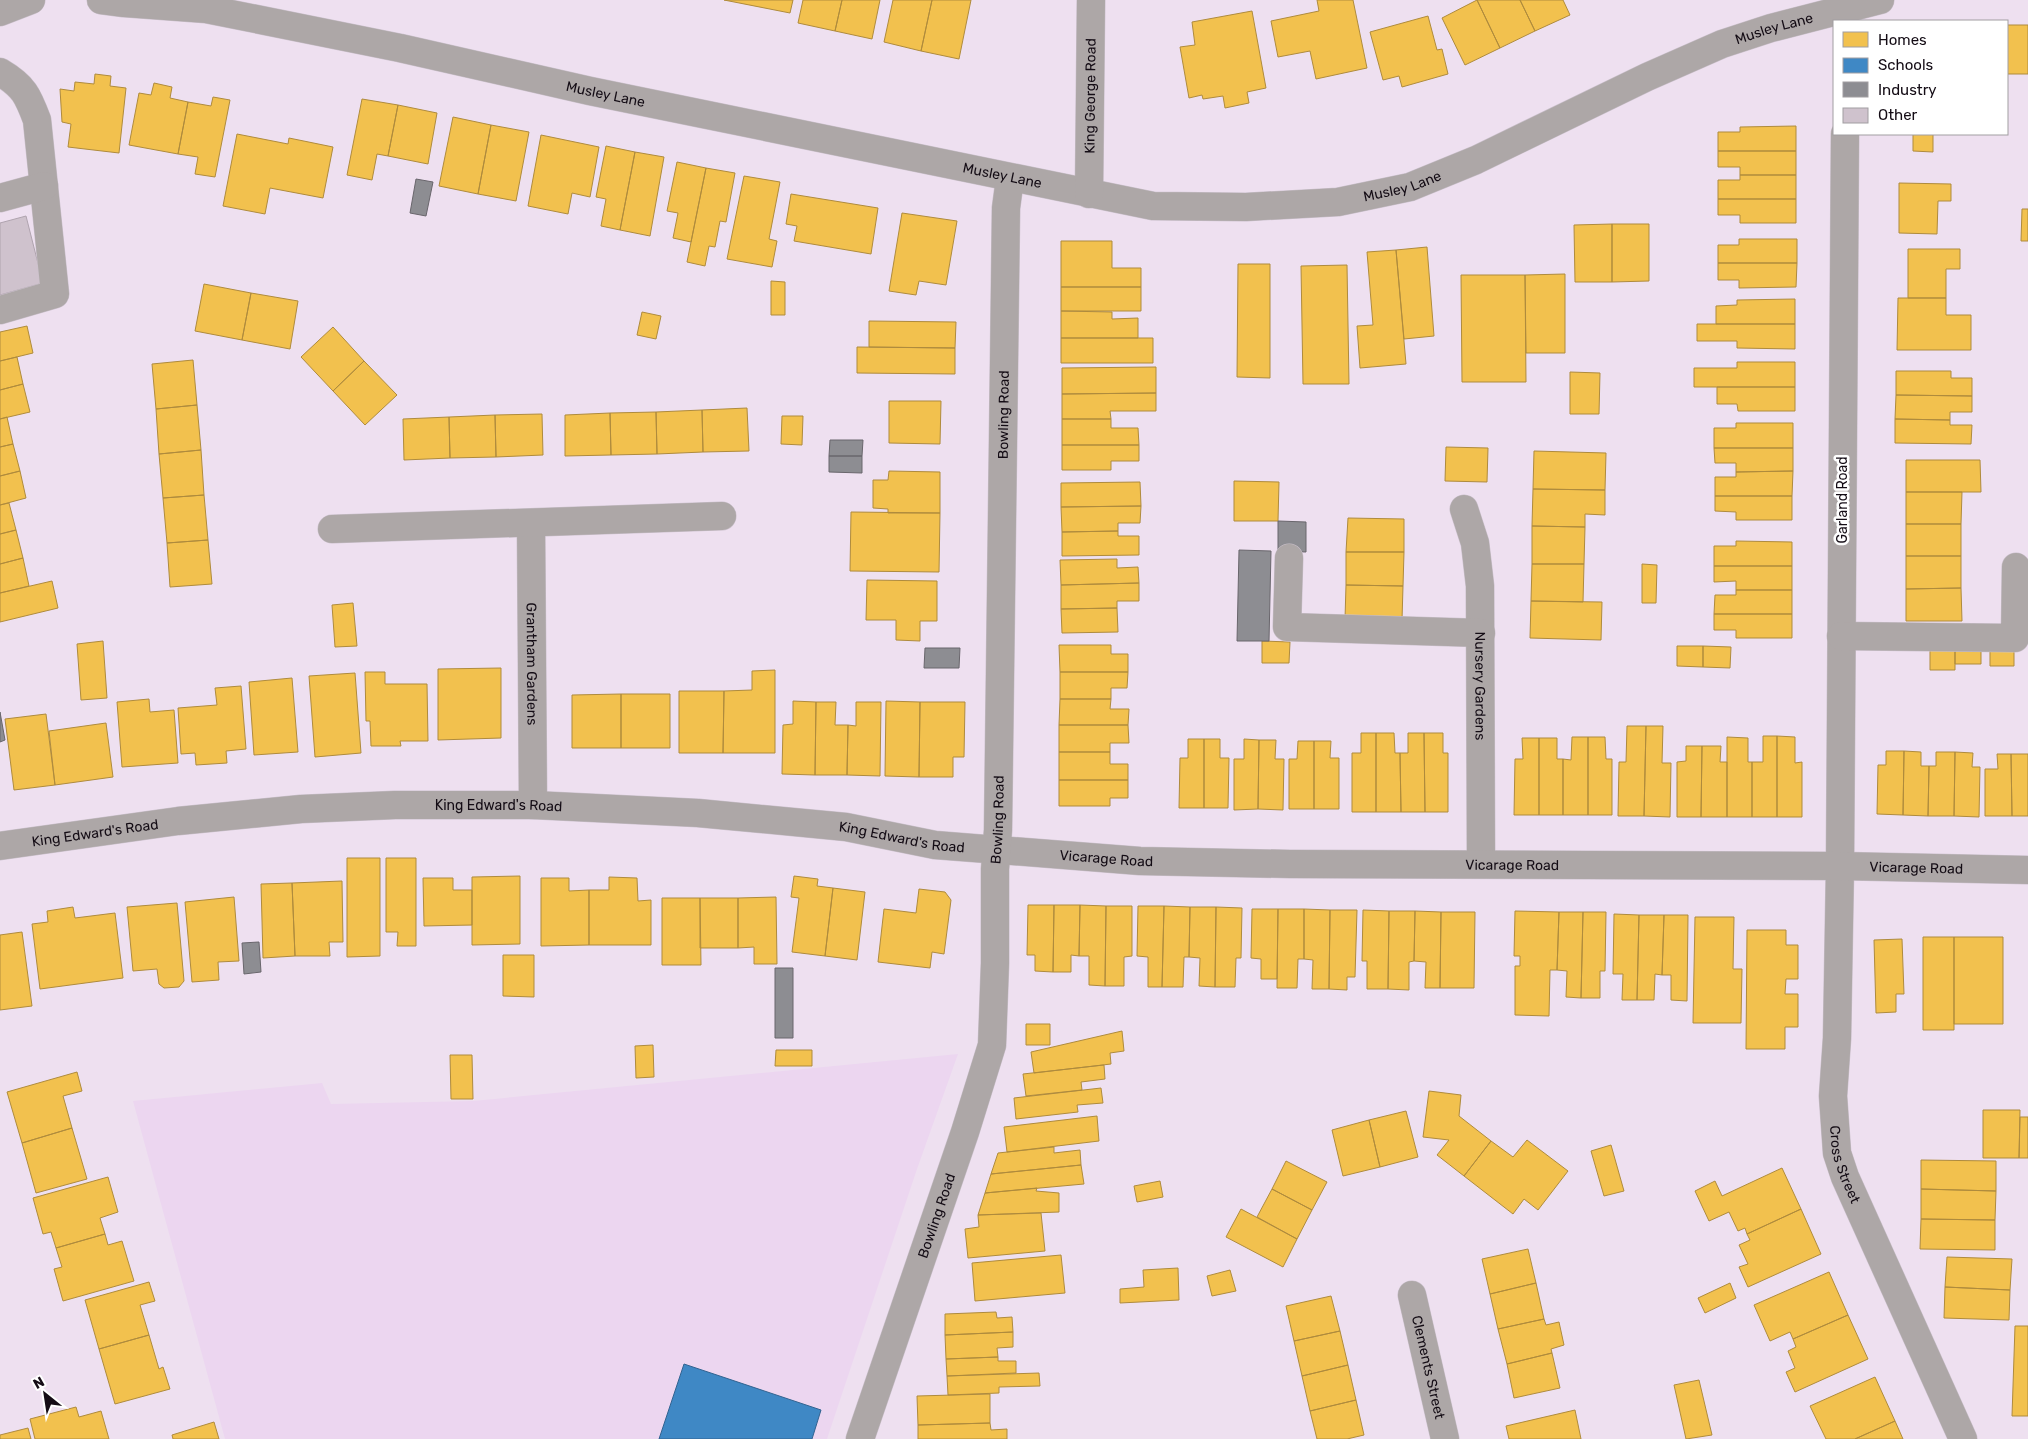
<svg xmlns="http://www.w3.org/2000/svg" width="2028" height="1439" viewBox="0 0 2028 1439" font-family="Rubik,sans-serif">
  <rect width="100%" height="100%" fill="#eee0f0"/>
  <path fill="#ecd6f0" d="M958 1054 917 1169 827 1439H225L133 1101 322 1083 331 1104 473 1101Z"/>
  <path fill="#f2c14e" stroke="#af8b3d" d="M724 0H793L790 13Z
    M803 0H842L835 31 798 23Z
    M842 0H880L872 39 835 31Z
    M893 0H932L921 51 884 42Z
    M932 0H971L959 59 921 51Z
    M1317 0H1353L1367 68 1316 79 1310 51 1278 57 1271 21 1319 11Z
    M1477 0H1520L1535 31 1500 48Z
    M1477 0 1500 48 1465 65 1442 18Z
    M1520 0H1563L1570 15 1535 31Z
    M1252 11 1266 88 1247 92 1249 103 1225 108 1223 96 1203 99 1202 95 1189 98 1180 47 1195 45 1192 22Z
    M1428 16 1437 50 1442 49 1448 74 1402 87 1399 76 1383 80 1370 32Z
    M2007 25H2028V74H2007Z
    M95 74 111 76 110 86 126 88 119 153 68 147 71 124 62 122 60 89 74 91 75 82 94 84Z
    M154 83 172 87 170 98 188 102 178 154 129 145 139 93 151 95Z
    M213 97 230 100 215 177 195 174 198 157 178 154 188 102 211 106Z
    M362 99 398 105 388 156 377 154 372 180 347 175Z
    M398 105 437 113 428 164 388 156Z
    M453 117 491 125 478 194 439 186Z
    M491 125 529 132 516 201 478 194Z
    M1796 126V151H1718V132H1740V127Z
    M237 134 288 144 289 138 333 147 323 198 270 188 265 214 223 206Z
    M1913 134H1933V152L1913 151Z
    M541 135 599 147 590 197 572 193 568 214 528 206Z
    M606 146 635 152 620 230 601 226 606 199 596 197Z
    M1718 151H1796V175H1740V167H1718Z
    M635 152 664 157 650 236 620 230Z
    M677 162 706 168 691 242 673 238 678 213 667 211Z
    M706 168 735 173 726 222 720 221 715 247 709 246 705 266 687 262Z
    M1740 175H1796V199H1718V180H1740Z
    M744 176 780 182 769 239 777 241 772 267 727 259Z
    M1899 183 1951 184V201H1938L1937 234 1899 233Z
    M791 194 878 208 871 254 794 241 797 226 786 224Z
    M1718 199H1796V223H1740V215H1718Z
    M2022 209H2028V241H2021Z
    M902 213 957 221 946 285 919 281 916 295 889 291Z
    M1612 224V282H1575L1574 225Z
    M1612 224H1649V281L1612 282Z
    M1739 239H1797V263H1718V245H1739Z
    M1061 241H1112V268H1141V287H1061Z
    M1427 247 1434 336 1404 339 1396 250Z
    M1908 249H1960V269H1946V298H1908Z
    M1396 250 1406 364 1360 368 1357 326 1373 325 1367 252Z
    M1718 263H1797L1796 287 1739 288V280H1718Z
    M1238 264H1270V378L1237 377Z
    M1347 265 1349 384H1303L1301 266Z
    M1565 274V353H1526L1525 275Z
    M1461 275H1525L1526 382H1462Z
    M771 281 785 282V315H771Z
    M204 284 251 293 242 340 195 331Z
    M1061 287H1141V311H1061Z
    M251 293 298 301 290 349 242 340Z
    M1898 298H1946V315H1971V350H1897Z
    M1795 299V324H1716V306L1737 305V300Z
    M1061 311 1112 312V319L1138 318V338H1061Z
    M642 312 661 316 656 339 637 335Z
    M869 321 956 322 955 348 869 347Z
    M1697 324H1795V349L1737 348V341H1697Z
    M27 326 33 353 0 361V332Z
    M333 327 364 361 333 391 301 357Z
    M1061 338H1153V363H1061Z
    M857 347 955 348V374L857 373Z
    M17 357 23 384 0 390V361Z
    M193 360 197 405 156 409 152 364Z
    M364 361 397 395 365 425 333 391Z
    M1737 362H1795V387H1694V368H1737Z
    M1156 367V393L1062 394V368Z
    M1896 371H1951V378H1972V396L1896 395Z
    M1570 372 1600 373 1599 414H1570Z
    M23 384 30 412 0 419V390Z
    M1717 387H1795V411H1738L1737 404H1717Z
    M1156 393V411H1110L1111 419H1062V394Z
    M1896 395 1972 396V412H1950V420L1895 419Z
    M889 401H941L940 444 889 443Z
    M197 405 201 450 159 454 156 409Z
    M747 408 749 451 703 452 702 410Z
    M702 410 703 452 657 454 656 412Z
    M656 412 657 454 611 455 610 413Z
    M610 413 611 455 565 456V415Z
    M542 414 543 455 496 457 495 415Z
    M495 415 496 457 450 458 449 417Z
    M782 416H803L802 445 781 444Z
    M7 417 13 444 0 447V419Z
    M449 417 450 458 404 460 403 419Z
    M1062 419H1111V428H1138L1139 445H1062Z
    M1895 419 1950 420V425H1972L1971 444 1895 443Z
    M1736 423H1793V448H1714V428H1736Z
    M13 444 20 471 0 476V447Z
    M1062 445H1139V461H1111V470H1062Z
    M1446 447 1488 448 1487 482 1445 481Z
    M1714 448H1793V471L1736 472V463H1715Z
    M201 450 204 495 163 498 159 454Z
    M1534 451 1606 453 1605 490 1533 489Z
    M1906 460H1980L1981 492H1906Z
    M20 471 26 498 0 505V476Z
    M889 471 940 472V513H888V509L873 508V480H888Z
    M1793 471 1792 496H1715V477H1736V472Z
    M1234 481 1279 482 1278 521H1234Z
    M1140 482 1141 506 1061 507V483Z
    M1533 489 1605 490V515L1585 514V527L1532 526Z
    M1906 492H1962L1961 524H1906Z
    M204 495 208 540 167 543 163 498Z
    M1715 496H1792V520H1736V512L1715 511Z
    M9 503 16 530 0 534V505Z
    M1141 506 1140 523H1118V531L1062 532 1061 507Z
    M851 512 940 513 939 572 850 571Z
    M1348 518 1404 519V552H1346Z
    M1906 524H1961V556H1906Z
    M1532 526 1585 527 1584 564H1532Z
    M16 530 23 558 0 564V534Z
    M1118 531V536H1139V555L1062 556V532Z
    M208 540 212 584 170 587 167 543Z
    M1736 541 1792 542V566H1714V546H1736Z
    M1346 552H1404L1403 586 1346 585Z
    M1906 556H1961V588L1906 589Z
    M23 558 29 586 0 593V564Z
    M1117 559V568L1138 567 1139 583 1061 585 1060 560Z
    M1532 564H1584L1583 602 1531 601Z
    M1642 564 1657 565 1656 603H1642Z
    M1714 566H1792V590H1736V581L1714 582Z
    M867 580 937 581V621H920V641L896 640V620H866Z
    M52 581 58 608 0 622V593Z
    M1139 583V601H1117V608L1061 609V585Z
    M1346 585 1403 586 1402 620 1345 619Z
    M1961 588 1962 621H1906V589Z
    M1736 590H1792V614H1714L1715 595H1736Z
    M1531 601 1602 602 1601 640 1530 638Z
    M353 603 357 646 335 647 332 605Z
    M1117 608 1118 632 1062 633 1061 609Z
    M1714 614H1792V638H1736V630H1714Z
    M103 641 107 698 81 700 77 644Z
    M1262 641 1290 642 1289 663H1262Z
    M1059 645H1111V654H1128V672H1060Z
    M1677 646H1703V667L1677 666Z
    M1703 646 1731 647 1730 668 1703 667Z
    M1930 646 1955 647V670H1930Z
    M1981 646V664H1955V647Z
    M1990 648 2014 649V666H1990Z
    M501 668V738L438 740V669Z
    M775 670V753H723L724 691 752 690V671Z
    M365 672H385V684H427L428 741H400L401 746H371L370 721H366Z
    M1060 672H1128L1127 688H1111V699H1060Z
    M355 673 361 753 315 757 309 676Z
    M292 678 298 752 254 755 249 682Z
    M241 686 246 749 226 751 227 763 196 765 195 753 181 754 178 708 217 705 215 688Z
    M679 691H724L723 753H679Z
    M621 694V748H572V695Z
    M621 694H670V748H621Z
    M149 699 150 712 174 710 178 763 122 767 117 702Z
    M1060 699H1111L1110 709H1129L1128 725H1059Z
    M793 701 816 702 815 775 782 774 783 725 793 724Z
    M886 701 920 702 919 777 885 776Z
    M816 702H836L835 725H848L847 775H815Z
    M856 702H881L880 776 847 775 848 725 856 726Z
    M920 702H965L964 757H953V777H919Z
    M46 714 55 785 14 790 5 719Z
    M106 723 113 777 55 785 49 731Z
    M1059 725H1128L1129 743H1110V752H1059Z
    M1627 726H1646L1644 816H1618L1619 762H1626Z
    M1646 726H1663L1662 763H1671L1670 817 1644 816Z
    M1361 733H1376V812H1352V753H1361Z
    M1376 733H1394L1395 753H1400L1401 812H1376Z
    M1408 733H1424L1425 812H1401L1400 753H1408Z
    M1424 733H1443V753H1448V812H1425Z
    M1763 736H1777V817H1752V762H1763Z
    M1777 736 1795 737V763L1802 762V817H1777Z
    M1572 737H1588V815H1563V759L1571 760Z
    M1588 737H1605L1606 759H1612V815H1588Z
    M1727 737 1748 738V762H1752V817H1727Z
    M1522 738H1539V815H1514L1515 759H1523Z
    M1539 738H1557V759H1563V815H1539Z
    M1188 739H1204V808H1179L1180 758H1188Z
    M1204 739H1220V758H1229L1228 808H1204Z
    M1244 739 1259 740 1258 809 1234 810V759H1244Z
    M1259 740H1276L1275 759H1284L1283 810 1258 809Z
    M1298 741H1314V809H1289V759H1297Z
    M1314 741H1331L1330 758H1339V809H1314Z
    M1686 746H1702L1701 817H1677V762L1686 761Z
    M1702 746H1721L1720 762H1727V817H1701Z
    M1886 751H1904L1903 815 1877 814 1878 765H1886Z
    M1904 751 1921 752V766H1929L1928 816 1903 815Z
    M1059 752H1110V764H1128V780H1059Z
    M1936 752H1955L1954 816H1928L1929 766H1936Z
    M1955 752 1973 753 1972 767H1980L1979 817 1954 816Z
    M1997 754H2011L2012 816H1985V769H1998Z
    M2011 754H2028V816H2012Z
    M1059 780H1128V798H1110V806H1059Z
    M347 858H380V956L347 957Z
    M386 858H416V946H397L398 932H386Z
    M520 876V944L472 945V877Z
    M794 876 818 879 817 886 833 888 825 956 792 952 799 898 791 897Z
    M609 877 637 878 638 901 651 900V945H589V890H609Z
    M423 878H453V890H472V925L424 926Z
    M541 878H569V891L589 890V945L541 946Z
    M342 881 343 942H329L330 956H295L292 883Z
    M292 883 295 956 263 958 261 884Z
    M833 888 865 892 857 960 825 956Z
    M919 889 945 892 951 900 944 954 932 952 930 968 878 962 884 909 916 913Z
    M234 897 239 961 218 962 219 980 192 982 185 902Z
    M776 897 777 964H754V947L738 948V898Z
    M662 898H700L701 965H662Z
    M700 898H738V948H700Z
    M177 903 184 981 179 987 164 988 159 984 157 969 133 971 127 907Z
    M1028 905H1054L1053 972 1035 971V955H1027Z
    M1054 905H1080L1079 956 1071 955V972H1053Z
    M1080 905 1106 906 1105 986 1089 985V956H1079Z
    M1106 906H1132V956L1124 957V986H1105Z
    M1138 906H1164L1162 987H1148V957L1137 956Z
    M1164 906 1190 907 1189 957H1184L1183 987H1162Z
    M73 907 75 918 115 913 123 978 40 989 32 924 48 922 47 911Z
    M1190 907H1216L1215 987 1199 986 1200 958 1189 957Z
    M1216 907 1242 908 1241 958H1236L1235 987H1215Z
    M1252 909H1278L1277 979H1261V959L1251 958Z
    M1278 909H1304V959H1298L1297 988H1277Z
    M1304 909 1330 910 1329 989H1312L1313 960 1304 959Z
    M1330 910H1357L1355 977H1347V990L1329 989Z
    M1363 910 1389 911 1388 989H1367V961H1362Z
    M1389 911H1415L1414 961 1409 962V990L1388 989Z
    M1415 911 1441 912 1440 988H1425L1426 962 1414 961Z
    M1515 911 1559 912 1557 970H1550L1549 1016 1515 1015V966H1520V956H1514Z
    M1441 912H1475L1474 988H1440Z
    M1559 912H1583L1581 998 1566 997 1567 971 1557 970Z
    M1583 912H1606L1605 971H1600V998H1581Z
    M1614 914 1639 915 1637 1000H1622L1623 974H1613Z
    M1639 915H1664L1662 975 1655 974 1654 1000H1637Z
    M1664 915H1688L1687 1001 1671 1000V975H1662Z
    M1695 917H1734L1733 969H1742L1741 1023H1693Z
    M1747 930H1786V945H1798V979H1786L1785 994H1798V1027H1785V1049H1746Z
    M22 932 32 1006 0 1010V935Z
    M1923 937H1954V1030H1923Z
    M1954 937H2003V1024H1954Z
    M1902 939 1904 994H1896V1012L1876 1013 1874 940Z
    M503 955H534V997L503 996Z
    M1026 1024H1050V1045H1026Z
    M1122 1031 1124 1051 1110 1053 1111 1064 1034 1073 1031 1052Z
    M653 1045 654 1077 636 1078 635 1046Z
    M776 1050H812V1066H775Z
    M450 1055H472L473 1099H451Z
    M1104 1065 1105 1079 1081 1082 1082 1090 1026 1096 1023 1074Z
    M77 1072 82 1091 63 1096 72 1128 22 1143 7 1092Z
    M1101 1088 1103 1103 1077 1105 1078 1112 1016 1119 1014 1098Z
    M1429 1091 1461 1095 1459 1116 1491 1141 1464 1176 1437 1155 1449 1140 1423 1137Z
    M1983 1110H2020L2019 1158H1983Z
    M1406 1111 1418 1157 1380 1167 1369 1120Z
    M1097 1116 1099 1141 1007 1152 1004 1127Z
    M2020 1117H2028V1158H2019Z
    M1369 1120 1380 1167 1343 1176 1332 1130Z
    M72 1128 87 1179 36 1193 22 1143Z
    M1527 1140 1568 1171 1538 1210 1524 1199 1513 1214 1464 1176 1491 1141 1513 1157Z
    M1611 1145 1624 1191 1604 1196 1591 1151Z
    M1054 1147V1153L1080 1150 1081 1165 991 1174 998 1153Z
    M1921 1160 1996 1161V1191L1921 1189Z
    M1286 1161 1327 1182 1312 1210 1272 1189Z
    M1081 1165 1084 1184 985 1193 991 1174Z
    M1782 1168 1801 1209 1747 1234 1745 1228 1738 1231 1729 1212 1709 1221 1695 1191 1715 1181 1722 1196Z
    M108 1177 118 1212 100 1218 105 1234 56 1248 51 1232 43 1234 33 1198Z
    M1160 1181 1163 1197 1137 1202 1134 1186Z
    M1037 1188 1036 1191 1059 1193V1212L978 1215 985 1193Z
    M1272 1189 1312 1210 1297 1239 1257 1217Z
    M1921 1189 1996 1191 1995 1220 1921 1219Z
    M1241 1209 1297 1239 1283 1267 1226 1237Z
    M1801 1209 1821 1254 1748 1287 1739 1267 1748 1264 1739 1245 1750 1240 1747 1234Z
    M1041 1213 1045 1251 968 1258 965 1229 979 1227 978 1215Z
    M1921 1219 1995 1220V1250L1920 1249Z
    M105 1234 108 1245 122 1241 134 1281 63 1301 54 1269 62 1267 56 1248Z
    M1528 1249 1536 1283 1490 1294 1482 1259Z
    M1061 1255 1065 1293 975 1301 972 1263Z
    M1947 1257 2012 1259 2010 1290 1945 1287Z
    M1178 1268 1179 1300 1120 1303V1289L1144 1287 1143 1270Z
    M1230 1270 1236 1291 1212 1296 1207 1276Z
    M1829 1272 1848 1315 1793 1339 1790 1332 1770 1341 1754 1305Z
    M149 1282 155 1301 140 1305 149 1335 99 1349 85 1300Z
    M1536 1283 1544 1319 1498 1329 1490 1294Z
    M1730 1283 1736 1298 1705 1313 1698 1298Z
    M1945 1287 2010 1290 2009 1320 1944 1318Z
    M1331 1296 1340 1331 1294 1341 1286 1306Z
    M996 1312 997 1318 1012 1317 1013 1332 945 1335V1314Z
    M1848 1315 1868 1359 1795 1392 1786 1372 1795 1368 1788 1351 1796 1347 1793 1339Z
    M1544 1319 1546 1325 1559 1322 1564 1345 1551 1349 1552 1353 1507 1364 1498 1329Z
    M2015 1326H2028V1416H2012Z
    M1340 1331 1348 1365 1302 1376 1294 1341Z
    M1013 1332V1347L997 1348 998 1357 946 1359 945 1335Z
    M149 1335 159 1369 163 1367 170 1389 115 1404 99 1349Z
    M1552 1353 1560 1388 1514 1398 1507 1364Z
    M998 1357V1361H1016V1373L947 1376 946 1359Z
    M1348 1365 1356 1400 1310 1411 1302 1376Z
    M1039 1373 1040 1386 999 1387V1393L948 1395 947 1376Z
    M1875 1377 1895 1421 1855 1439H1826L1810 1406Z
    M1699 1380 1712 1435 1686 1439 1674 1385Z
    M990 1394V1423L918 1425 917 1396Z
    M1356 1400 1364 1435 1347 1439H1317L1310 1411Z
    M76 1407 79 1417 101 1411 109 1439H35L30 1419Z
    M1575 1410 1581 1439H1509L1506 1426Z
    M1895 1421 1903 1439H1855Z
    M214 1422 219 1439H173L172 1435Z
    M990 1423 991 1430 1007 1429V1439H918V1425Z
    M28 1428 31 1439H0V1435Z"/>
  <path fill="#3f88c5" stroke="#326390" d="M684 1364 821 1410 812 1439H659Z"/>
  <path fill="#8d8d92" stroke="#69666c" d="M416 179 433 182 426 216 410 213Z
    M830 440H863L862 456H829Z
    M829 456H862V473L829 472Z
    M1278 521 1306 522V552L1278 551Z
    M1239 550 1271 551 1269 641H1237Z
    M925 648H960L959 668H924Z
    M0 712 5 740 0 742Z
    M259 942 261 972 244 974 242 943Z
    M775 968H793V1038H775Z"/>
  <path fill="#cfc2cd" stroke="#afa3ae" d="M26 216 43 283 0 295V223Z"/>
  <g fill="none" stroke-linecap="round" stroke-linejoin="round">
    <g stroke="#cac0cb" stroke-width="29">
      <g id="minor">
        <path id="s1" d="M101 0 124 3 206 9 400 48 590 91 1153 206 1246 207 1338 202 1410 187 1476 160 1647 77 1722 44 1771 28 1880 0"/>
        <path d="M0 12 31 0"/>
        <path d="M0 72C24 86 28 96 37 120L55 294 0 310"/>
        <path id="s2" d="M1845 134 1840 866 1837 1038 1833 1096 1837 1153 1845 1177 1963 1439"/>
        <path id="s3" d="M1089 194 1091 0"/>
        <path d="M0 198 44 186"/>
        <path id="s4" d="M1464 509 1475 543 1480 586 1481 864"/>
        <path id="s5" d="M531 523 533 805"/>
        <path d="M332 529 722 516"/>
        <path d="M1289 558 1287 627 1481 633"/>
        <path d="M1841 636 2015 638 2016 567"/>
        <path id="s6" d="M0 846 178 821 301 809 395 805H533L698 813 846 827 935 845 1140 861 1290 864 1840 866 2028 870"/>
        <path id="s7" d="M1412 1295 1445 1439"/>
        <path id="s8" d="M860 1439 965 1132 992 1045 995 963V869L998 830 1006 208 1010 178"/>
      </g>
    </g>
    <use href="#minor" stroke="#ada7a7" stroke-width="28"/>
  </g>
  <g text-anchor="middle" stroke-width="5" stroke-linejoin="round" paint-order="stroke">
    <g font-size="14" fill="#140c15" stroke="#fff">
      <text dy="5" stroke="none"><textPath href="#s1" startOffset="1729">Musley Lane</textPath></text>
      <text dy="5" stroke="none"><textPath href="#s1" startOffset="514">Musley Lane</textPath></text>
      <text dy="5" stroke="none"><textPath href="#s3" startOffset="98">King George Road</textPath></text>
      <text dy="5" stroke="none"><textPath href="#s1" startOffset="919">Musley Lane</textPath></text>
      <text dy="5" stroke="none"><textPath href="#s1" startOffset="1324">Musley Lane</textPath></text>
      <text dy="5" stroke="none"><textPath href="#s8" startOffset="1046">Bowling Road</textPath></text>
      <text transform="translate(1842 500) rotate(-90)" y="5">Garland Road</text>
      <text dy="5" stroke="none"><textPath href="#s5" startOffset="141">Grantham Gardens</textPath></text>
      <text dy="5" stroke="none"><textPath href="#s4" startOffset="179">Nursery Gardens</textPath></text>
      <text dy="5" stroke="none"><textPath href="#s6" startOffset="501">King Edward's Road</textPath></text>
      <text dy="5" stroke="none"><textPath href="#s8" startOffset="641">Bowling Road</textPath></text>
      <text dy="5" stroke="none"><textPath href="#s6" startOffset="96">King Edward's Road</textPath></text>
      <text dy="5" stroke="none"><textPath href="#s6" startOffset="906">King Edward's Road</textPath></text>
      <text dy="5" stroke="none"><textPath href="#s6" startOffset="1112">Vicarage Road</textPath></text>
      <text dy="5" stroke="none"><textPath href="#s6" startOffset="1518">Vicarage Road</textPath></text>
      <text dy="5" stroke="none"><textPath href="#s6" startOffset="1922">Vicarage Road</textPath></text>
      <text dy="5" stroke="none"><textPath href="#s2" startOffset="1032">Cross Street</textPath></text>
      <text dy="5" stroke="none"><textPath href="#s8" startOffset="236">Bowling Road</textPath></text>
      <text dy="5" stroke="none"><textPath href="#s7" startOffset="74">Clements Street</textPath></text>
    </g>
  </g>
  <rect x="1833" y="20" width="175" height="115" fill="#ffffff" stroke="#a19ea1"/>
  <rect x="1843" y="32" width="25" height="15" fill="#f2c14e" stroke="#a19ea1"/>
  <text x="1878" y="45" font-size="15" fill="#140c15">Homes</text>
  <rect x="1843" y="58" width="25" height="15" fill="#3f88c5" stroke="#a19ea1"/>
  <text x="1878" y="70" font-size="15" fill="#140c15">Schools</text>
  <rect x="1843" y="82" width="25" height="15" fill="#8d8d92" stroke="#a19ea1"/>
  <text x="1878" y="95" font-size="15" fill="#140c15">Industry</text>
  <rect x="1843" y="108" width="25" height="15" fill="#cfc2cd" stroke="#a19ea1"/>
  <text x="1878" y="120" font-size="15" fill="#140c15">Other</text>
  <g transform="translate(45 1394) rotate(330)" stroke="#ffffff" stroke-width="4" paint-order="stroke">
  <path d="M0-4L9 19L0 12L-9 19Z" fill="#140c15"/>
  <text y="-8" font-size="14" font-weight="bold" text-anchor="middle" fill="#140c15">N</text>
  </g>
</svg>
